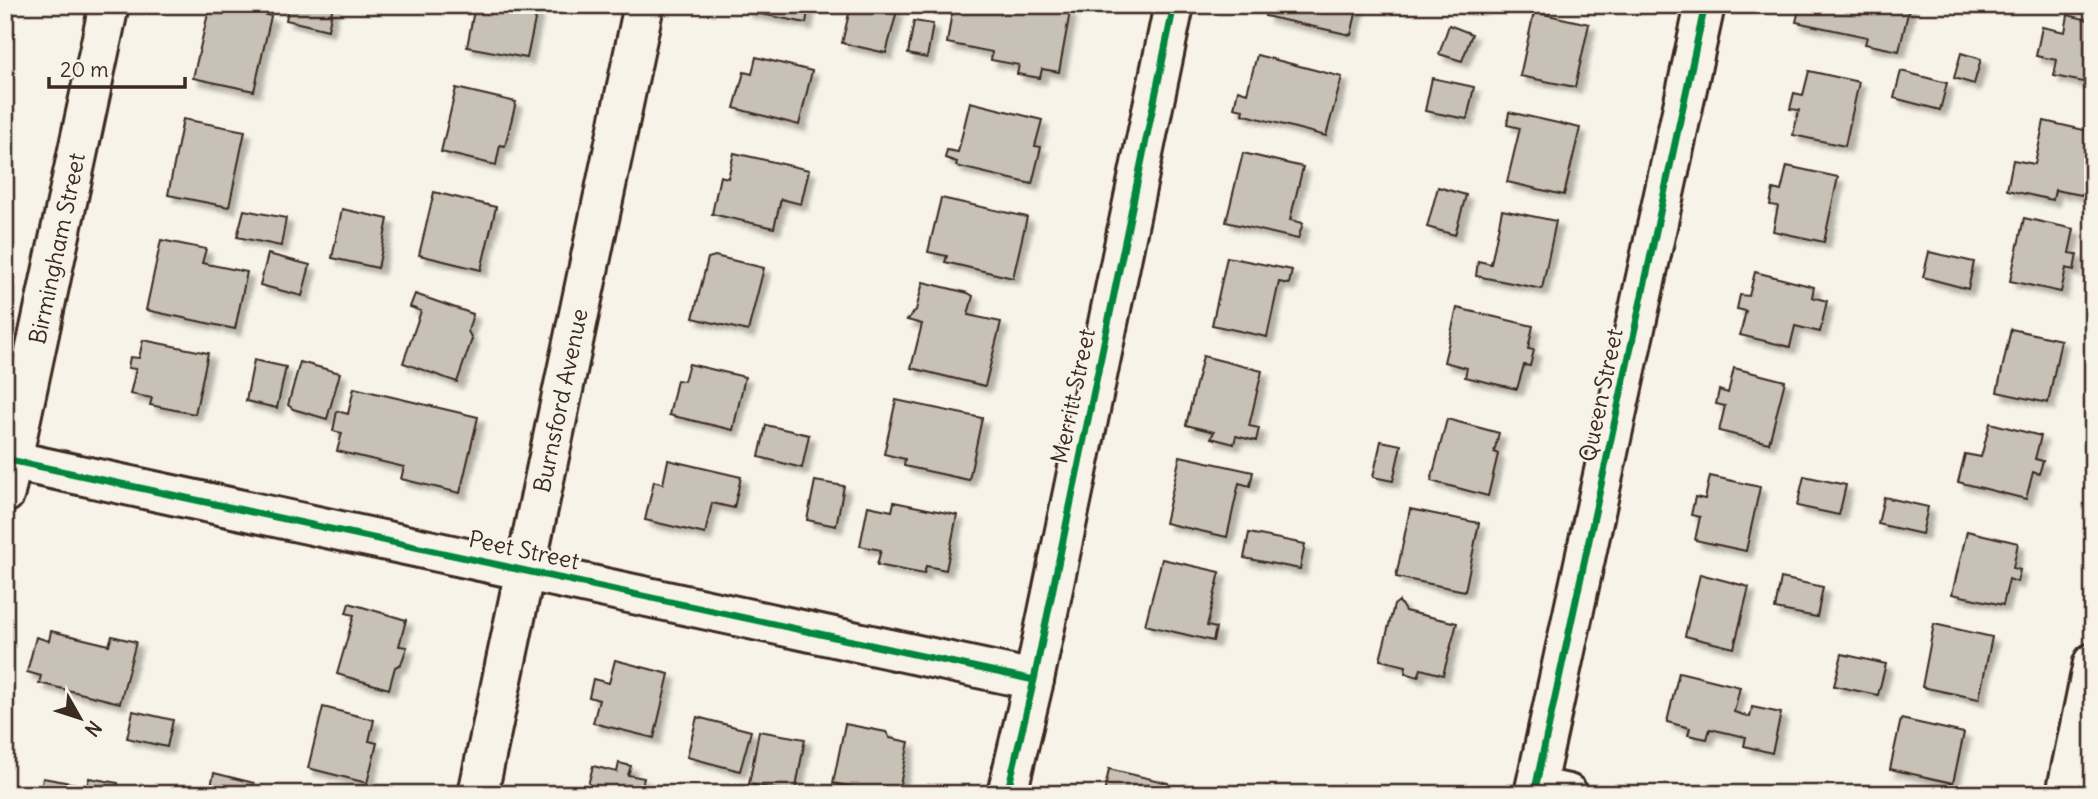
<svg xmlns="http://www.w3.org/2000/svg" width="2098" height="799" viewBox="0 0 2098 799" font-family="Delius,sans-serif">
  <defs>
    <filter id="shadow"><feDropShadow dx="6" dy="6" stdDeviation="2" flood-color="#0004"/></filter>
  </defs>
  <rect width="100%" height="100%" fill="#f7f3e8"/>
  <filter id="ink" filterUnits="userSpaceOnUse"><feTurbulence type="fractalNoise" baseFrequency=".0143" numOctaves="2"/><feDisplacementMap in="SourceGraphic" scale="14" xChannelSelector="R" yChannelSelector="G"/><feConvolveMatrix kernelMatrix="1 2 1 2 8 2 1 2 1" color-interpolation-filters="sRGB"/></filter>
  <g filter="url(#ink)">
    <path fill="#c8c1b6" stroke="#3b2a1e" stroke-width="2" filter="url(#shadow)" d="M210 5H224L271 16 254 91 193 78Z
      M289 5H333L328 30 286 20Z
      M475 5H538L527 58 467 47Z
      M747 5H809L806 23 746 11Z
      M851 5H874L897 11 886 53 842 43Z
      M953 5 980 10 981 5H1033L1070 12 1059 72 1042 69 1040 78 1017 74 1019 65 991 60 992 52 947 43Z
      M1268 5H1358L1351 35 1265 16Z
      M1800 5H1910L1899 51 1865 44 1867 37 1796 22Z
      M1534 12 1589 24 1575 87 1520 76Z
      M2068 15 2093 21V84L2054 76 2057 60 2036 56 2042 27 2065 32Z
      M914 21 933 24 927 58 908 54Z
      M1449 25 1472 34 1462 61 1439 54Z
      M1961 53 1981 59 1974 84 1954 78Z
      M1257 55 1342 77 1326 136 1242 114 1243 110 1234 108 1238 90 1247 93Z
      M756 57 812 71 799 125 734 108 744 72 752 74Z
      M1809 71 1859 82 1845 146 1793 135 1799 110 1790 109 1794 93 1803 95Z
      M1901 71 1947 83 1940 110 1894 98Z
      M1432 78 1474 87 1467 119 1425 111Z
      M456 88 516 102 505 146 500 145 496 165 441 152Z
      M970 102 1042 120 1035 146 1041 147 1032 184 956 166 957 162 945 158 947 150 958 152Z
      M1509 112 1580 128 1564 195 1507 182 1520 128 1507 125Z
      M183 119 245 131 229 207 168 195Z
      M2044 121 2093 132V173L2087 196 2055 190 2053 200 2007 190 2013 160 2035 164Z
      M734 153 809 170 801 204 781 199 774 228 712 214 720 176 728 178Z
      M1243 153 1303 167 1290 220 1303 223 1298 239 1226 222Z
      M1787 166 1838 177 1824 242 1773 231 1778 206 1770 205 1773 189 1781 191Z
      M1438 187 1466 195 1455 235 1427 227Z
      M434 192 496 207 481 270 419 255Z
      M941 198 1027 217 1013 278 945 262 947 256 928 252Z
      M342 209 388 219 378 268 332 258Z
      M244 210 286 218 281 246 237 237Z
      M1502 210 1556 221 1542 289 1476 276 1478 261 1491 264Z
      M2024 218 2074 229 2069 253 2077 254 2074 270 2066 268 2061 292 2010 281Z
      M161 240 206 249 202 263 247 272 235 329 146 310Z
      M1929 252 1974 262 1968 289 1923 277Z
      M268 254 310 265 302 296 260 285Z
      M715 256 764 268 748 331 693 318 708 258Z
      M1227 257 1292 270 1289 284 1279 282 1267 337 1212 325Z
      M1755 272 1814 287 1812 297 1827 301 1820 332 1795 326 1790 347 1740 335 1746 311 1737 309 1740 295 1749 296Z
      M923 282 968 293 973 296 968 315 1001 322 985 386 911 368 922 324 907 320 916 310Z
      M415 294 473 314 468 331 472 339 457 382 403 363 421 311 410 307Z
      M1457 308 1533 326 1528 349 1534 350 1530 366 1524 365 1517 389 1465 377 1467 368 1444 362Z
      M2011 329 2061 340 2048 403 1997 392Z
      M143 340 208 353 195 414 150 405 152 398 130 394 136 369 128 368 130 357 139 358Z
      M1203 356 1262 371 1249 426 1259 428 1256 441 1236 436 1234 444 1211 438 1214 432 1186 425Z
      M254 360 286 367 277 408 246 401Z
      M300 362 340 373 327 419 293 409 288 405Z
      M689 364 745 377 733 430 669 415 677 380 684 381Z
      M1734 368 1785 381 1769 443 1719 431 1725 406 1716 404 1719 390 1728 393Z
      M354 388 478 417 460 493 401 479 404 467 337 451 342 433 333 431 337 411 348 414Z
      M896 400 982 418 969 480 904 466 905 459 884 454Z
      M1447 419 1499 433 1494 452 1498 454 1488 496 1431 481Z
      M1990 423 2041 436 2035 459 2043 461 2039 474 2033 472 2026 499 1958 482 1965 454 1981 457Z
      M766 425 809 435 802 468 759 457Z
      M1381 441 1401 445 1393 481 1373 477Z
      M1180 456 1253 472 1250 486 1239 483 1227 537 1165 523Z
      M668 460 741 477 734 508 712 503 705 534 645 520 654 481 663 484Z
      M1710 476 1760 487 1746 551 1695 540 1700 517 1691 515 1695 497 1705 499Z
      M1804 476 1846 485 1839 515 1797 506Z
      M815 481 844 486 836 526 807 520Z
      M1884 497 1928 507 1922 534 1878 524Z
      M894 502 957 515 946 570 926 566 924 574 877 565 881 550 860 546 868 506 892 511Z
      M1410 509 1479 523 1465 591 1396 577Z
      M1967 531 2018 543 2013 568 2020 570 2017 582 2009 579 2003 605 1952 594Z
      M1249 533 1305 544 1300 569 1244 558Z
      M1162 559 1220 572 1207 626 1216 628 1213 641 1145 625Z
      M1700 574 1749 587 1734 648 1685 636Z
      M1781 578 1823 587 1817 617 1775 609Z
      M1399 601 1405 611 1457 623 1443 675 1421 669 1418 677 1405 673 1406 666 1380 660 1394 605Z
      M349 603 406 620 399 646 407 647 401 664 395 667 389 689 337 674 354 615 346 613Z
      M1934 624 1992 637 1979 699 1922 687Z
      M51 631 109 645 112 636 136 642 120 703 39 683 41 676 27 672 36 637 49 641Z
      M1842 654 1886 664 1878 695 1834 686Z
      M615 660 669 674 654 738 593 723 599 700 589 697 593 679 609 683Z
      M1679 672 1740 687 1734 712 1750 717 1752 707 1781 713 1772 753 1744 746 1746 737 1710 729 1707 739 1688 735 1690 728 1667 722Z
      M323 707 374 720 369 741 377 743 367 783 308 768Z
      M133 711 173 720 167 747 127 738Z
      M697 717 751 731 740 771 687 757Z
      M1901 719 1964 733 1953 783 1890 769Z
      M845 724 886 732 890 738 909 742 898 794H886L833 783Z
      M759 731 805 739 795 793 749 784Z
      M619 763 631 766 628 775 644 778 640 794H578L579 787 587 789 593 766 617 772Z
      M1109 769 1168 783 1166 794H1104Z
      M214 773 254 783 252 794H209Z
      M43 778 87 786 89 778 118 783 116 794H40Z"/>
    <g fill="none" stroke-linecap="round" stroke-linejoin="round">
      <g stroke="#3b2a1e" stroke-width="44">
        <g id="street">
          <path d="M5 459 1034 680"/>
          <path id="s1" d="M5 493 109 5"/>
          <path d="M1536 787 1568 794"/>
          <path id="s2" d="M478 794 644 5"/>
          <path d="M1007 794 1034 680 1174 5"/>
          <path d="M1534 794 1705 5"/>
          <path d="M2066 794 2093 663"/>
        </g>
      </g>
      <use href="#street" stroke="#f7f3e8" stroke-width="38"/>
      <g stroke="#f7f3e8" stroke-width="11">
        <path id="cycleway" d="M5 459 1034 680
          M1007 794 1034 680 1174 5
          M1534 794 1705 5"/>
      </g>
      <use href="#cycleway" stroke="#00873e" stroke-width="7"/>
    </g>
  </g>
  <g text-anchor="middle" stroke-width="5" stroke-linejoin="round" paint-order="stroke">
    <g font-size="23" fill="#3b2a1e" stroke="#f7f3e8">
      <text dy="8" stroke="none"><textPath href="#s1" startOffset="250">Birmingham Street</textPath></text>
      <text transform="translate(1601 395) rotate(-78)" y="8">Queen Street</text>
      <text transform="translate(1073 396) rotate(-78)" y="8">Merritt Street</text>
      <text dy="8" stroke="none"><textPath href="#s2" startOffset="402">Burnsford Avenue</textPath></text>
      <text transform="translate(524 550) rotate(12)" y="8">Peet Street</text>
    </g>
  </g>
  <rect width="2098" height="799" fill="none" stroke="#f7f3e8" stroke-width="28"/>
  <rect x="14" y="14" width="2070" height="771" fill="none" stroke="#3b2a1e" stroke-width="2.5" filter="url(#ink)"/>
  <g transform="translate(80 718) rotate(129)" stroke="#f7f3e8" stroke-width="5" paint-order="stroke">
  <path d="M0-5L12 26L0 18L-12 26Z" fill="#3b2a1e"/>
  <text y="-10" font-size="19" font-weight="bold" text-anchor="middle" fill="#3b2a1e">N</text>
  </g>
  <path d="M49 77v10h136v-10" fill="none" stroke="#3b2a1e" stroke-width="3.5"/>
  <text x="60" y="77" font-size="21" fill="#3b2a1e" stroke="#f7f3e8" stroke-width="5" paint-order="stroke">20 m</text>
</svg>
